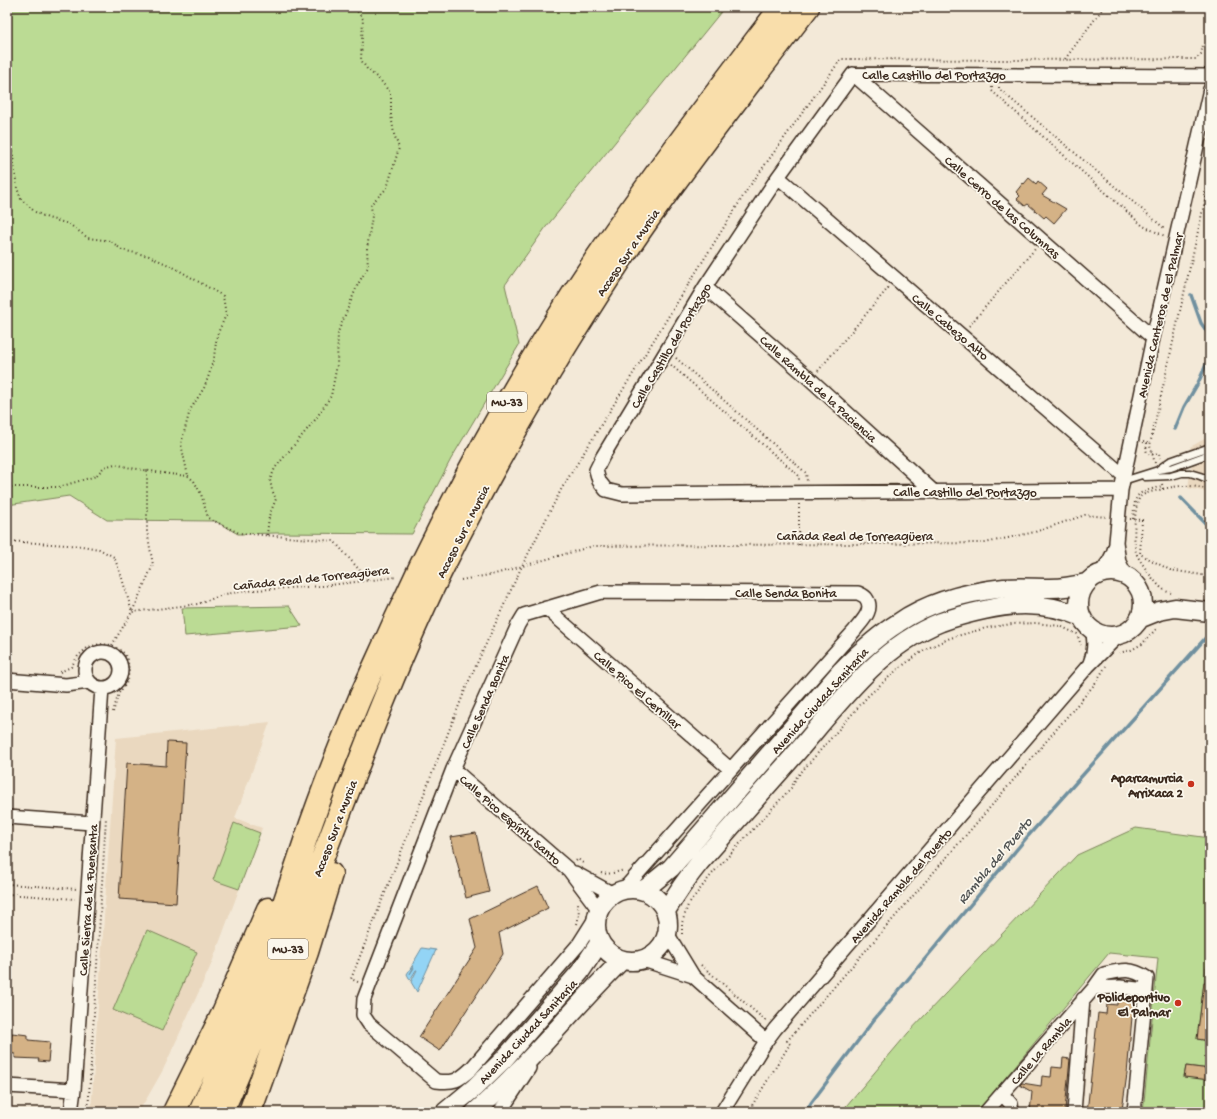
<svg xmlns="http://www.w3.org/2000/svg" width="1217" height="1119" viewBox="0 0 1217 1119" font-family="'Gochi Hand',sans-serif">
  <rect width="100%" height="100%" fill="#f3e9d8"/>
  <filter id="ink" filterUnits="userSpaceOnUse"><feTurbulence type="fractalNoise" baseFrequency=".025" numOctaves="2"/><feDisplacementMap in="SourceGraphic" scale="8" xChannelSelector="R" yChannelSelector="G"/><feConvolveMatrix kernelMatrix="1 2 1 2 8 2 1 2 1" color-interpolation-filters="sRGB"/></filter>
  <g filter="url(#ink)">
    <path fill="#ead8bf" d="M1210 436V494L1202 491 1188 488 1190 473 1193 460 1190 447Z
      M270 722 235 818 262 828 211 965 163 1070 147 1098 138 1112H91L116 738Z"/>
    <path fill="#bbdb94" stroke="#7b8259" d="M7 7H725L546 227 505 285 519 345 451 459 412 534 276 533 238 534 215 521 107 520 69 496 7 505Z
      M289 606 302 626 185 636 182 608Z
      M234 823 260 833 239 889 213 880Z
      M1136 828 1210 838V967H1206L1197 1039 1210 1041V1069L1186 1066 1184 1076 1210 1080V1112H1143L1158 958 1109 953 977 1112H841L908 1033 1077 855Z
      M147 930 197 952 162 1031 113 1010Z"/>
    <path fill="#93d4f5" stroke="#70909f" d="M422 948 436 950 417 992 411 982 417 970H416L410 980 407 974 412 966 413 968 410 974 414 968 412 965Z"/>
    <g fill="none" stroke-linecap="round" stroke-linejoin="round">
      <path stroke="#70909f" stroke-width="3.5" d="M1191 295 1201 323 1210 336
        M1175 429 1184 407 1198 383 1210 356
        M1181 498 1210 528
        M806 1112 811 1103 873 1021 1028 836 1210 633"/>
    </g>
    <path fill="#d4b286" stroke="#3b2a1e" d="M1029 178 1036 184 1038 181 1047 189 1042 195 1066 209 1054 223 1046 216 1044 218 1028 204 1025 206 1017 199 1020 196 1016 192 1023 183 1024 184Z
      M167 742 186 743 176 903 119 899 127 763 166 766Z
      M476 833 489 892 466 898 451 837Z
      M538 886 548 908 499 933 503 954 440 1051 419 1037 477 948 470 919Z
      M1204 982H1210V1041L1197 1039Z
      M1117 995 1135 997 1133 1018 1132 1017 1127 1074 1122 1110H1121V1112H1087L1098 1013 1106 1014 1107 1004 1117 1005Z
      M12 1033 28 1035V1040L50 1042 48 1062 38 1061 39 1059 15 1058V1054L7 1053V1043L10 1044Z
      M1063 1058 1070 1059 1065 1110H1064V1112H1030L1032 1092 1020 1085 1022 1083 1041 1086 1042 1076 1051 1077 1052 1067 1062 1068Z
      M1186 1066 1210 1069V1080L1184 1077Z"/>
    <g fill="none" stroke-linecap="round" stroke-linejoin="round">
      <g stroke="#3b2a1e" stroke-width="9">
        <path id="lane" d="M1159 469 1170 461 1210 447
          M1145 477 1171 476 1182 473H1190L1200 476 1210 480
          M1123 481 1158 470 1171 468 1204 456 1210 452"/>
      </g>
      <g stroke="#3b2a1e" stroke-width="16">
        <path id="street" d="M853 74 1153 338
          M778 177 1124 476
          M705 287 811 380 933 491
          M1121 490 622 494 606 490 599 481 596 470 603 456 705 287 778 177 853 74 1210 76
          M1097 575C1107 567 1113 556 1116 544
          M1126 576 1119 562 1116 542 1121 490 1153 338 1210 89
          M546 608 730 769
          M85 670a18 18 0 1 1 36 0a18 18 0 1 1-36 0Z
          M1090 663C1095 651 1095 641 1092 629
          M7 680 66 685 89 682
          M453 769 569 870 599 910
          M7 817 92 823
          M575 873 613 894
          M598 914 579 944 471 1069C458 1081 454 1083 436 1081L369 1024 363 1015 364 999 453 769 518 625 524 615 601 592 858 593C860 594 865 596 866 598 875 610 861 622 855 630L624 889
          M668 935 693 976 766 1041
          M643 960 693 976
          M7 1086 74 1090
          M1002 1094 1011 1104 1012 1112
          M71 1112 74 1090 102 688
          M500 1112 529 1068
          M722 1112 766 1041 775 1029 1088 666 1111 643 1120 635
          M986 1112 1094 988
          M1074 1112 1083 999
          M1134 1112 1146 990 1147 978C1131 967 1121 970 1104 974L1094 988 1120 987 1146 990"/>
      </g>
      <g stroke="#3b2a1e" stroke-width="21">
        <path id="secondary" d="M1079 604a32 32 0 1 1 64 0a32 32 0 1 1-64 0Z
          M1139 619 1159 611 1175 608 1210 612
          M596 925a36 36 0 1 1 72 0a36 36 0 1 1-72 0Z
          M644 890 671 868 842 670C859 653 877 636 898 623 928 602 968 592 1004 588 1020 587 1035 588 1050 588 1063 588 1074 586 1086 583
          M666 911C676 894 687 878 700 862 733 825 765 788 798 751 839 703 880 646 941 622 955 617 970 613 984 610 1018 602 1050 603 1082 617
          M445 1112 474 1088 504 1059 580 972 600 942
          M475 1112C528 1066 572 1009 622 960"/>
      </g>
      <g stroke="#3b2a1e" stroke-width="25">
        <path id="highway" d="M174 1112 222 1015 268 909
          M200 1112C225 1058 247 1004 268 949 281 913 293 877 305 841 321 794 340 746 359 700 370 675 382 650 393 625 451 497 519 373 598 256 656 171 719 89 781 7
          M222 1112C252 1045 278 976 304 907 347 794 388 681 440 573 477 497 518 424 562 352 591 305 620 259 652 214 702 144 755 76 808 7
          M250 1112 307 952 331 874"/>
      </g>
      <path stroke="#3b2a1e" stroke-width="2" stroke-dasharray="1 3" stroke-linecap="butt" d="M1065 59 1104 7
        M992 87V91L1143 226 1165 236
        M999 87V89L1164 228H1166
        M7 136 13 156 17 188 21 199 35 212 48 218 69 224 88 238 111 241 122 250 149 256 173 267 223 296 226 315 217 335 214 357 209 375 204 388 190 410 181 444 188 476
        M969 326 1035 249
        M676 358 806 473 807 481
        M671 365 799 476V482
        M818 371 889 287
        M1143 442 1147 443 1146 449 1147 453 1150 455 1159 453 1160 458
        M1155 463 1150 446 1151 440 1210 178
        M1162 484 1163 489C1157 491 1145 492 1140 497 1134 505 1133 542 1136 552 1137 558 1157 586 1163 589 1165 591 1168 592 1171 593
        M7 487H59L96 476 104 467 115 464 131 468 169 474 188 476 194 481 201 494 208 518 239 533 334 541 369 581
        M1163 489C1180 485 1194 484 1210 491
        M1130 519 1142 520 1140 554 1170 570 1202 575 1210 573
        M1133 519C1135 491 1136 494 1162 486
        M267 535 269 516 276 499 272 490 270 480 275 468 315 420 331 396 337 365 338 332 358 284 368 267 367 249 372 216 371 204 387 188 399 148 394 134 391 115V94L381 81 367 69 361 60 363 19 354 7
        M7 541 82 546 99 549 114 557 121 575 132 612 198 604 225 594 255 590 322 586 397 577
        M799 545V504
        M461 580 495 574 593 546 985 543 1035 532 1085 515 1107 517
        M112 645 132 612 153 565 147 531V470
        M1119 653 1131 650 1142 644 1157 628
        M60 672 71 667 78 656 88 647 100 644 112 645 124 653 128 662 129 672 126 684 119 693 113 712
        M576 861 578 859 583 863
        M601 873C609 875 617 872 624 870
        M7 884 77 889
        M7 894 75 899
        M690 902 712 874 791 788 796 778 868 696 898 669 924 650 950 638 986 628 1012 624 1036 623 1060 626 1077 634 1081 645
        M577 924 579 915 578 903
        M682 934V923L688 905
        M701 965 766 1021
        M358 982 351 979 467 685 522 566 562 488 747 190 841 59 999 60 1196 59 1201 54 1203 45 1210 46
        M88 1112 106 818
        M748 1112 790 1044 787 1041 993 804 1094 685 1106 666"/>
      <use href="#lane" stroke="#fbf7ec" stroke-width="6"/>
      <use href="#street" stroke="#fbf7ec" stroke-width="13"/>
      <use href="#secondary" stroke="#fbf7ec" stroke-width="18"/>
      <use href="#highway" stroke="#f9deab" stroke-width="22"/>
    </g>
  </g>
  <g fill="#c8321e" stroke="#fbf7ec" stroke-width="1.5">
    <circle cx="1191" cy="784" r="4"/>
    <circle cx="1178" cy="1003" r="4"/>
  </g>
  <g text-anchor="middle" stroke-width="3.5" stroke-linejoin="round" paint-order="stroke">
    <g fill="#fbf7ec" stroke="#75685c" stroke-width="1">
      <rect x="487" y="392" width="40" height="20" rx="3"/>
      <rect x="268" y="939" width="40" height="20" rx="3"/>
    </g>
    <g font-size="12" font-weight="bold" fill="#3b2a1e">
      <text x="507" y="406">MU-33</text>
      <text x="288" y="953">MU-33</text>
    </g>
    <g font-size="13" fill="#3b2a1e" stroke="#fbf7ec">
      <text x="934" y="79">Calle Castillo del Portazgo</text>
      <text transform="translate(1003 206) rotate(41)" y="5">Calle Cerro de las Columnas</text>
      <text transform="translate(627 252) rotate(-56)" y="5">Acceso Sur a Murcia</text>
      <text transform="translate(1159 315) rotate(-77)" y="5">Avenida Canteros de El Palmar</text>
      <text transform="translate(951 326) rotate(40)" y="5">Calle Cabezo Alto</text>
      <text transform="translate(670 345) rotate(-59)" y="5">Calle Castillo del Portazgo</text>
      <text transform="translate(819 388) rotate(42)" y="5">Calle Rambla de la Paciencia</text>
      <text x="965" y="496">Calle Castillo del Portazgo</text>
      <text transform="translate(462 531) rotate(-63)" y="5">Acceso Sur a Murcia</text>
      <text x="855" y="540">Cañada Real de Torreagüera</text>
      <text transform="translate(311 577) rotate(-6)" y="5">Cañada Real de Torreagüera</text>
      <text x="786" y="597">Calle Senda Bonita</text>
      <text transform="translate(638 689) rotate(41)" y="5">Calle Pico El Cerrillar</text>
      <text transform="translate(819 700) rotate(-48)" y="5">Avenida Ciudad Sanitaria</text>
      <text transform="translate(484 701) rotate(-66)" y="5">Calle Senda Bonita</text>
      <text transform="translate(511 819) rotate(41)" y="5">Calle Pico Espíritu Santo</text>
      <text transform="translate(334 828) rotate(-69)" y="5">Acceso Sur a Murcia</text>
      <text transform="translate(900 885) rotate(-49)" y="5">Avenida Rambla del Puerto</text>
      <text transform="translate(87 900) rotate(-86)" y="5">Calle Sierra de la Fuensanta</text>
      <text transform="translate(527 1031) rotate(-47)" y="5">Avenida Ciudad Sanitaria</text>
      <text transform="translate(1040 1050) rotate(-49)" y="5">Calle La Rambla</text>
    </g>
    <g font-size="13" font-weight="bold" fill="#3b2a1e" stroke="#fbf7ec" text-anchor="end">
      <text x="1183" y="782">Aparcamurcia<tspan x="1183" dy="15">Arrixaca 2</tspan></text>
      <text x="1170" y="1001">Polideportivo<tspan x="1170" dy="15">El Palmar</tspan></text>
    </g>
    <g font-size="14" font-style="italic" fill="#515454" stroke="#fbf7ec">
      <text transform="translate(994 860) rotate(-50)" y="5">Rambla del Puerto</text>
    </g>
  </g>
  <rect width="1217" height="1119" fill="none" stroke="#fbf7ec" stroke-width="24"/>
  <rect x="12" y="12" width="1193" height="1095" fill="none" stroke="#3b2a1e" stroke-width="1.5" filter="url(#ink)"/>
</svg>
